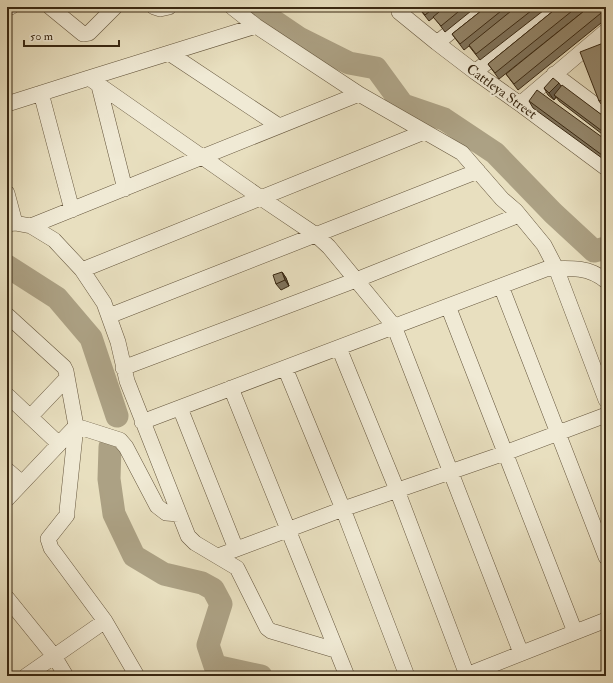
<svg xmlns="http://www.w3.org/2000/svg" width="613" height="683" viewBox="0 0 613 683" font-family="'IM FELL Double Pica',serif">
  <rect width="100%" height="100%" fill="#e8dfbf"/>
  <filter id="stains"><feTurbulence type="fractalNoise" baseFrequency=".005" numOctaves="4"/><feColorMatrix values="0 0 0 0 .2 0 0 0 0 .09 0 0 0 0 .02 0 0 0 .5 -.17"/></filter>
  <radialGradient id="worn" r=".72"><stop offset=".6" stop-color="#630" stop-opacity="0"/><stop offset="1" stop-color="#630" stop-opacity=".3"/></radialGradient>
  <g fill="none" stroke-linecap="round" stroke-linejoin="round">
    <path stroke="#aca184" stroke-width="23" d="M255 7 268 17 299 38 349 63 376 68 403 105 444 119 495 153 553 213 594 251 606 248
      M7 266 57 298 91 338 117 416
      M110 447 109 479 114 514 134 556 164 574 202 583 213 589 221 604 208 645 215 666 261 676"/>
    <g stroke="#65563d" stroke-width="16">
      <path id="minor" d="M50 7 83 34 89 33 115 7
        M154 7 160 9 169 7
        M232 7 256 26 359 94 462 153 502 199 516 211 544 245 556 268 606 400
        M405 7 399 12 437 43 475 72 520 104 606 168
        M7 8 11 7
        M437 43 481 7
        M169 53 279 126
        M475 72 555 7
        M554 74 606 113
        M89 78 256 26
        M99 86 125 189
        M41 93 72 210
        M7 104 89 78 261 198 316 235 329 247 394 326 521 653
        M520 104 606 31
        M7 193 15 223
        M7 224 15 223 31 226 54 240 82 270 104 303 118 342 127 381 188 536 195 543 237 568 267 628 271 631 335 650
        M31 226 359 94
        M82 270 424 132
        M501 286 606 557
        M448 306 575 632
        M7 315 64 367 66 371 76 426 67 511V515L48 539 51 548 105 621 137 676
        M109 316 478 171
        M339 348 397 490 467 675
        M123 368 356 280 519 215
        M285 368 343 509 407 676
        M231 388 347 676
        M7 395 59 444
        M180 408 236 549
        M30 417 67 378
        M142 422 546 269C568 268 589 266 606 281
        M7 470 22 483
        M7 499 76 426 120 440 126 447 157 506 166 513 179 514
        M218 556 343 509 505 453 606 415
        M7 598 54 656 66 676
        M26 676 105 621
        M464 676 606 620"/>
    </g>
    <use href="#minor" stroke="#f0ead5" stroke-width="15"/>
  </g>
  <path fill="#7f745d" stroke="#392812" d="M418 7H439L441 10 445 7H476L445 32 434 17 429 21Z
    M486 7H548L480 60 469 46 464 50 452 34Z
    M558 7H589L499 79 488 64Z
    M606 7V19L518 90 506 74Z
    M606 42V103L601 104 599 101Z
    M561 86 606 118V137L559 101 556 97 554 100 548 95 544 88Z
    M529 101 606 140V161L533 108Z
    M282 272 286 278 289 286 281 290 276 284Z"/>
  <path fill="#685e4c" stroke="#392812" d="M559 83 563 89 554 95 556 97 554 100 549 93Z
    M282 272 286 278 289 286 285 280Z"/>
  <path fill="#94876c" stroke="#392812" d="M418 7H435L425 15Z
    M445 7H464L441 26 433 17Z
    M486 7H506L460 44 452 34Z
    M516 7H536L476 54 469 45Z
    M558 7H577L495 73 488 64Z
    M589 7H606V9L514 84 506 74Z
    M606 42V99L599 101 580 52Z
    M553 78 559 83 549 93 544 88Z
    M562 85 606 118V134L554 95Z
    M537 90 606 140V158L529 101Z
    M282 272 285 280 276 284 273 275Z"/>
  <g text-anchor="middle" stroke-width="4" stroke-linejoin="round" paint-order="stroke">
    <g font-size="14" fill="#392812" stroke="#f0ead5">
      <text transform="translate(502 91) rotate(36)" y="5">Cattleya Street</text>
    </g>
  </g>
  <rect width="613" height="683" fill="none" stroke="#e8dfbf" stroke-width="24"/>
  <rect x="8" y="8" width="597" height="667" fill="none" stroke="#392812" stroke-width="2"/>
  <rect x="12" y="12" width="589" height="659" fill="none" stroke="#392812"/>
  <path d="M24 40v6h95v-6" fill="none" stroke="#392812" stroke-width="2"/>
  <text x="30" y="40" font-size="12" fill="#392812" stroke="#f0ead5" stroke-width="3" paint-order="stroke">50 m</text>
  <rect width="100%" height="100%" filter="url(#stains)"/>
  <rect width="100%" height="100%" fill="url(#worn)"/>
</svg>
